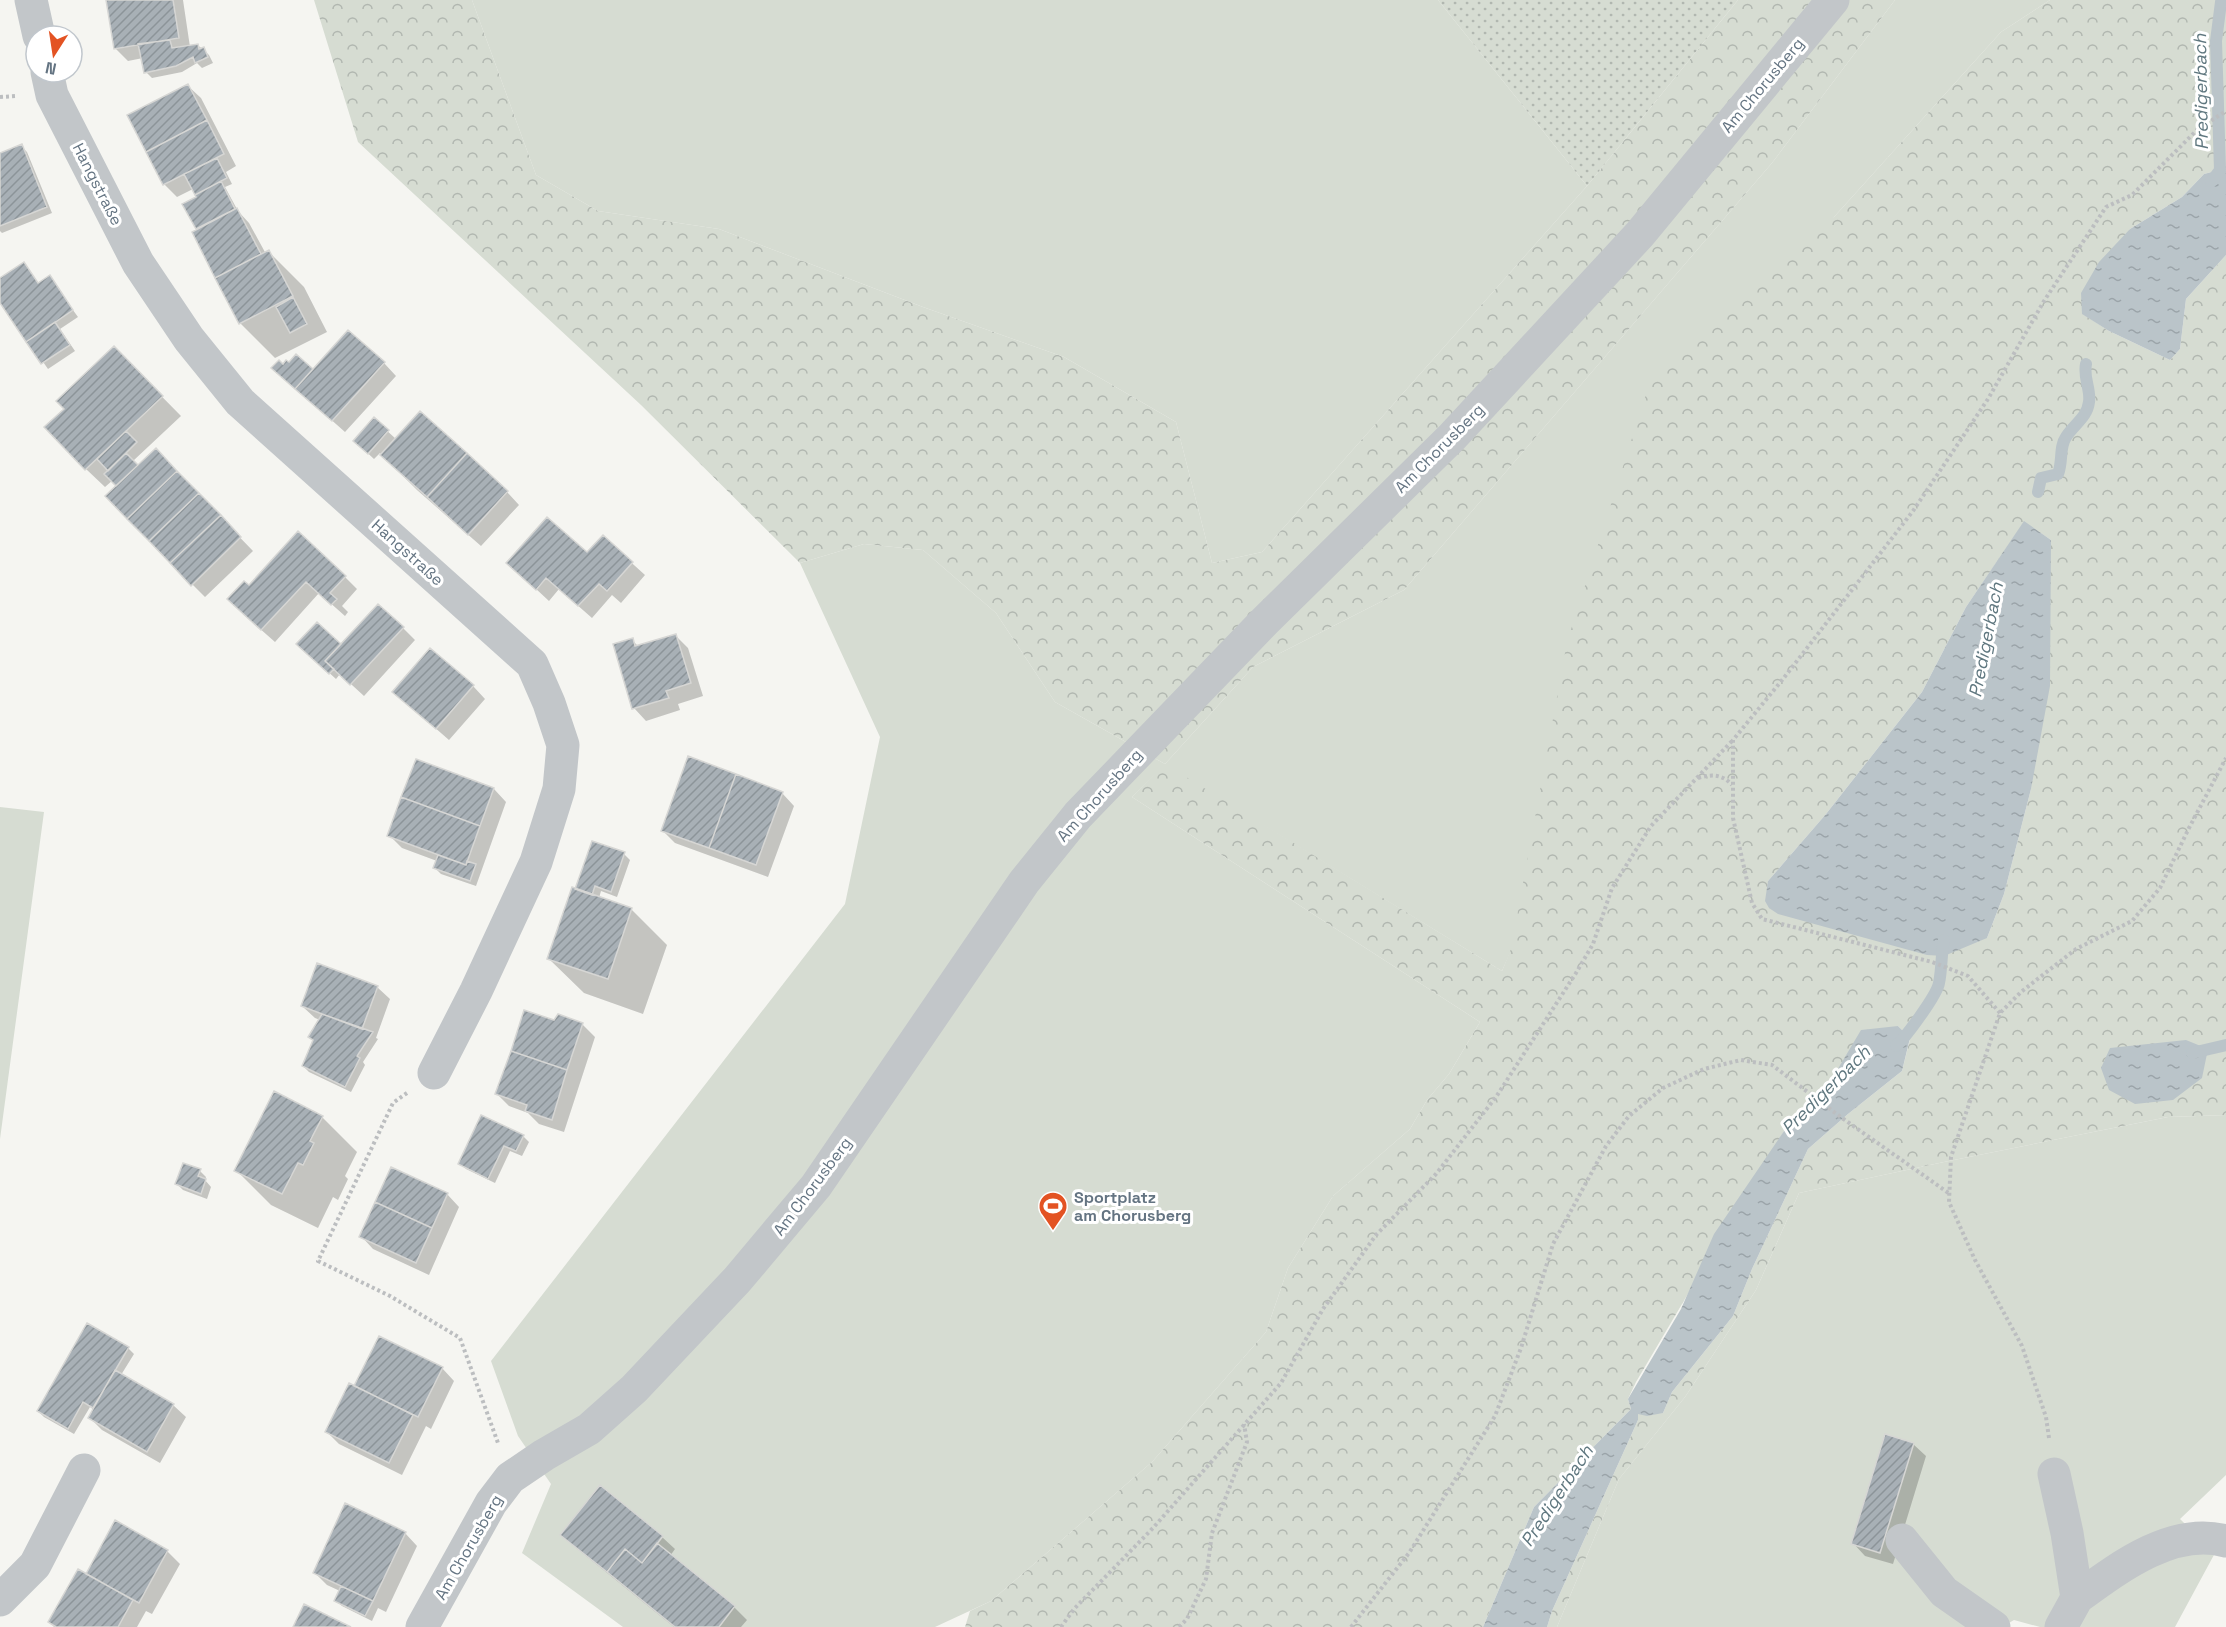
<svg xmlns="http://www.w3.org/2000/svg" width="2226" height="1627" viewBox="0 0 2226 1627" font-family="'Space Grotesk',sans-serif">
  <defs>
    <pattern id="forest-crowns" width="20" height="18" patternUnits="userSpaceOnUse" patternTransform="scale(1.5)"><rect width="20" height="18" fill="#d6dcd2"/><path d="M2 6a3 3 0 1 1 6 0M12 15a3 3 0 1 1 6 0" fill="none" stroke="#b1b7b0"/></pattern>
    <pattern id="garden-dots" width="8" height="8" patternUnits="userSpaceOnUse" patternTransform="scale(1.5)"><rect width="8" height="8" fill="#d6dcd2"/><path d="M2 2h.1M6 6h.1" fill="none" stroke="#b1b7b0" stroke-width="1.8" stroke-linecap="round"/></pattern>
    <pattern id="water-ripples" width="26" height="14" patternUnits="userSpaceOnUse" patternTransform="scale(1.5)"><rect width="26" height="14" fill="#bac4c9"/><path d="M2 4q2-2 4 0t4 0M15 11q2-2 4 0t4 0" fill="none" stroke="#9ba4a9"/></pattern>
    <pattern id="building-hatch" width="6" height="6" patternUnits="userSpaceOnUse" patternTransform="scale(1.5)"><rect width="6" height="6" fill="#a8b0b6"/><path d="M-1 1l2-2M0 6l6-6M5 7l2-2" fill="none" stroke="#8c9499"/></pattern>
  </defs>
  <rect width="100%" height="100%" fill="#f5f5f1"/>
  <path fill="#d6dcd2" d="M472 0H1438L1587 186 1262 552 1212 563 1176 422 1064 357 923 307 719 229 598 211 536 175Z
    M1895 0H2050L2001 32 1834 217 1502 971 1165 765 1132 797 1480 1022 1449 1074 1427 1100 1410 1129 1333 1196 1288 1268 1266 1332 1152 1462 991 1601 935 1627H623L522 1553 551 1484 518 1436 491 1361 845 904 880 737 800 563 864 544 923 550 996 613 1055 702 1165 764 1253 667 1404 590 1772 163Z
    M0 807 44 812 0 1139Z
    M2226 1115V1475L2180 1519 2215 1553 2175 1627H2040L2014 1620 2002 1627H1557L1619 1479 1685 1397 1756 1290 1799 1193 1944 1162 2168 1117Z"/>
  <path fill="url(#forest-crowns)" fill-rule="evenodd" d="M314 0H472L536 175 598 211 719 229 923 307 1064 357 1176 422 1212 563 1262 552 1587 186 1738 0H1895L1772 163 1404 590 1253 667 1165 764 1502 971 1511 949 1567 642 1648 388 1834 217 2001 32 2050 0H2226V171L2223 169 2204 174 2182 197 2130 229 2083 314 2109 331 2170 360 2180 349 2186 299 2226 255V1115L2168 1117 1944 1162 1799 1193 1756 1290 1685 1397 1619 1479 1557 1627H1547L1552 1611 1638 1420V1414L1663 1413 1672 1392 1733 1316 1752 1269 1808 1149 1848 1114 1902 1071 1910 1039 1898 1026 1823 1094 1815 1105 1784 1131 1636 1382 1628 1399 1631 1409 1534 1507 1483 1627H965L970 1611 991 1601 1152 1462 1266 1332 1288 1268 1333 1196 1410 1129 1427 1100 1449 1074 1480 1022 1132 797 1165 764 1055 702 996 613 923 550 864 544 800 563 641 405 358 142ZM2024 522 2051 540 2031 789 2004 894 1987 938 1768 881 1826 814 1922 692 1966 607Z"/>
  <path fill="url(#garden-dots)" d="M1438 0H1738L1587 186Z"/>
  <path fill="url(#water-ripples)" d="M2223 169 2226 171V255L2186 299 2180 349 2170 360 2109 331 2082 314 2081 293 2099 262 2130 229 2182 197 2204 174Z
    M2024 521 2051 540 2050 686 2031 789 2004 894 1987 938 1944 956 1927 955 1778 914 1769 908 1765 901 1768 881 1826 814 1922 692 1966 607Z
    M1898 1026 1910 1038 1902 1071 1848 1114 1808 1149 1752 1269 1733 1316 1672 1392 1663 1413 1647 1416 1638 1414V1420L1552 1611 1547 1627H1483L1534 1507 1631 1409 1628 1399 1681 1309 1714 1234 1784 1131 1815 1105 1823 1094 1861 1030Z
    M2186 1040 2208 1049 2202 1078 2173 1100 2135 1104 2109 1090 2101 1068 2110 1048Z"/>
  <path fill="#0003" d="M106 0H183L190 47 197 45 203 49 209 55 213 63 202 68 197 63 182 72 152 78 146 72 143 58 128 61 115 48 108 2Z
    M188 86 201 98 236 166 226 172 232 184 225 187 238 211 249 223 266 254 269 252 304 287 327 332 275 358 240 323 194 232 198 230V198L193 189 177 197 164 184 129 116Z
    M21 146 27 152 52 213 2 233 0 231V155Z
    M24 264 39 284 49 277 78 317 60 329 75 351 48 369 0 300V280Z
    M114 348 181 416 133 461 138 467 168 463 253 551 205 597 192 584 118 486 113 480 105 487 86 469 66 409Z
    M384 363 396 376 345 432 310 401 283 366 313 371Z
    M374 419 396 439 507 492 519 505 481 546 417 490 380 453 374 459 360 446Z
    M603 537 645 575 621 603 612 595 592 618 559 589 549 601 521 575 587 555Z
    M345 577 357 589 342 606 348 612 345 616 319 593 275 642 241 612 249 587Z
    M403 628 415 640 364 696 340 674 336 679 304 650 341 646Z
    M675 635 688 648 703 696 678 704 680 710 646 721 634 708 632 640 638 646Z
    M473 686 485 699 449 740 394 692Z
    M494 789 506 802 476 886 441 874 435 868 437 861 402 848 389 835Z
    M782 793 794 806 768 877 675 843 662 830Z
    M624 854 630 860 617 897 601 891 599 898 632 910 667 945 643 1014 584 993 548 958 576 890Z
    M377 987 390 999 376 1038 378 1039 363 1062 365 1065 351 1092 309 1072 303 1066 314 1041 320 1020 315 1018 302 1006Z
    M555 1022 582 1024 595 1037 564 1132 539 1124 528 1113 509 1106 497 1094Z
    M322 1117 357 1152 345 1176 348 1179 338 1200 333 1197 318 1228 271 1205 236 1170Z
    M523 1136 529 1142 522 1156 510 1151 495 1183 466 1169 460 1163Z
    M200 1171 206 1177 205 1180 211 1187 207 1199 183 1190 177 1184Z
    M447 1194 459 1207 429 1275 373 1249 361 1236Z
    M128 1348 134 1354 121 1375 173 1405 186 1417 160 1463 102 1430 90 1418 94 1410 90 1407 74 1434 44 1417 38 1411Z
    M442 1368 454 1381 431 1429 426 1426 402 1475 339 1444 327 1432 355 1388Z
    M1913 1444 1926 1456 1893 1564 1865 1556 1853 1543Z
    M600 1487 662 1537 675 1549 670 1556 734 1607 747 1620 741 1627H674L575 1547 562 1535Z
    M116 1522 167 1551 180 1564 152 1614 146 1611 137 1627H54L50 1622 86 1576Z
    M405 1533 417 1546 386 1612 378 1608 372 1621 342 1606 336 1600 340 1591 327 1585 314 1572Z"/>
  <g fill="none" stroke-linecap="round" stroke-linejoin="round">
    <path stroke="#bac4c9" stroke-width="12" d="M2211 182 2220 170 2216 41 2221 2 2225 0
      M2038 492 2041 478 2058 474C2063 462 2059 447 2066 437 2074 424 2087 418 2089 402 2091 389 2083 378 2086 364
      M1896 1046C1906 1037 1937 995 1939 983 1942 969 1941 954 1944 940
      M2192 1053 2226 1045"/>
  </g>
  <path fill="url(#building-hatch)" stroke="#d6d6d4" stroke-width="1.5" d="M106 0H173L179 38 114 49Z
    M170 40 172 48 198 44 199 49 204 47 208 57 195 63 193 57 176 66 144 73 138 44Z
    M188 84 207 120 146 152 127 115Z
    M207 120 224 154 163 185 146 152Z
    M22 144 47 207 0 226V153Z
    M217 158 227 178 195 195 184 174Z
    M221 181 235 209 196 229 182 204 196 197 195 195Z
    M237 208 261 254 215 278 192 232Z
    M269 250 293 296 239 324 215 278Z
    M24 262 38 283 50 275 73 310 26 342 0 303V278Z
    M293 297 307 324 290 333 276 307Z
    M55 322 70 345 41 364 26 342Z
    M348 330 385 362 332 421 295 389Z
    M114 346 163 396 85 470 44 427 64 409 56 401Z
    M296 354 313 369 295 389 271 368 279 360 283 364 286 360 289 362Z
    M420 411 467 453 427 497 380 455Z
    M374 417 389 430 368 454 353 441Z
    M126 431 137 442 108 471 97 459Z
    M156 448 177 471 127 519 105 496Z
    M126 453 138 465 116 486 104 474Z
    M467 453 508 491 468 535 427 497Z
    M177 471 199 493 149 541 127 519Z
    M199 493 221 515 170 563 149 541Z
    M221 515 241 537 191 586 170 563Z
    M547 517 587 552 603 535 633 562 607 591 599 584 578 606 546 578 536 590 506 563Z
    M298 531 346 576 330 593 337 599 331 605 306 582 261 630 227 599 244 581 249 585Z
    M378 604 404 627 350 685 325 661Z
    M317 622 341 644 325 661 334 669 329 674 296 644Z
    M676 634 691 683 666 691 669 698 632 709 613 644 633 638 635 646Z
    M430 648 474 685 436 729 392 692Z
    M688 756 736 774 709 848 661 831Z
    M416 759 494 788 480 826 401 797Z
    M736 774 783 792 756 865 709 848Z
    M401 797 480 826 466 865 387 836Z
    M592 841 625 852 611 892 595 886 592 895 575 889Z
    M438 855 466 865 467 861 476 864 470 881 433 868Z
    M572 887 632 908 608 979 547 959Z
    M317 963 378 986 362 1029 301 1006Z
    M524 1010 554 1020 558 1014 583 1023 567 1070 511 1051Z
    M322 1014 373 1032 357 1056 360 1058 345 1087 302 1066 313 1040 308 1037Z
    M511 1051 567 1070 552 1120 525 1111 527 1105 495 1094Z
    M274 1091 323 1116 310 1141 314 1143 303 1165 298 1163 282 1194 234 1171Z
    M481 1115 524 1135 516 1151 504 1146 488 1179 458 1164Z
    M183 1163 201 1169 198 1176 206 1179 201 1194 175 1184Z
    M391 1167 448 1193 432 1228 375 1202Z
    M375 1202 432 1228 416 1263 359 1237Z
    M87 1323 129 1347 93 1408 83 1402 68 1429 37 1411Z
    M379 1336 443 1367 418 1417 354 1386Z
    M115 1370 174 1404 147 1452 88 1418Z
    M349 1383 413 1415 389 1463 325 1432Z
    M1885 1434 1914 1443 1880 1553 1851 1544Z
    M600 1485 663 1536 642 1563 625 1549 607 1572 560 1535Z
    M345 1503 406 1532 373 1601 313 1573Z
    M115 1520 168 1550 139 1603 86 1574Z
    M657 1543 735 1606 719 1627H675L607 1572 625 1549 642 1563Z
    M78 1569 133 1600 118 1627H56L48 1622Z
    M341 1586 373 1601 365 1616 334 1601Z
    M304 1604 351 1627H293Z"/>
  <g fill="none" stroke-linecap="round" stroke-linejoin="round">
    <path stroke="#bcbec0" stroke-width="4" stroke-dasharray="3 3" stroke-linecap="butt" d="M0 97 17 96
      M1698 778C1712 774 1722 774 1732 785
      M2000 1013 1968 976 1932 962 1762 919 1752 903 1733 818V740L1783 679 1913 511 1988 399 2044 301 2106 207 2132 195 2197 130 2226 111
      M407 1093 393 1103 318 1261 390 1296 460 1338 498 1443
      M2049 1438 2046 1417 2022 1346 1975 1260 1949 1202 1951 1157 2000 1013 2021 992 2076 949 2132 921 2160 888 2189 828 2226 758
      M1061 1627 1074 1609 1153 1528 1281 1383 1323 1309 1376 1235 1436 1174 1496 1097 1576 973 1593 944 1612 888 1651 826 1732 741
      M1179 1627 1187 1619 1206 1579 1212 1533 1247 1442 1244 1424
      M1351 1627 1409 1553 1495 1416 1521 1348 1553 1244 1606 1146 1629 1116 1663 1088 1704 1069 1741 1060 1772 1065 1842 1118 1950 1194"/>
    <path stroke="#c2c6c9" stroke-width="33" d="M31 0 39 36
      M47 72 52 95 138 263 189 339 240 402 532 664 549 703 563 745 559 789 536 862 476 991 434 1073
      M2054 1474 2067 1533 2077 1598 2061 1627
      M1902 1540 1944 1592 1994 1627
      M2077 1598C2118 1568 2173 1526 2226 1541
      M0 1600 35 1565 84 1470
      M422 1627 491 1503 510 1478 544 1455 589 1429 634 1389 737 1280 816 1186 1024 882 1078 815 1264 622 1452 437 1640 234 1833 0"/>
  </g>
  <defs>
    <g id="stadium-pin" transform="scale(1.5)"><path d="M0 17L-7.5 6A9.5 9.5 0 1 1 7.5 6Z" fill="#e35323" stroke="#fff"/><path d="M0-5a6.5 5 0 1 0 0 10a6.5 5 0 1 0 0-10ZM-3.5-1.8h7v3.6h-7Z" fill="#fff"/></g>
  </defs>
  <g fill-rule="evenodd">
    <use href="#stadium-pin" x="1053" y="1206"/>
  </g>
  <g text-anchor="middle" stroke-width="6" stroke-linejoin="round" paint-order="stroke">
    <g font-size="16" fill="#647482" stroke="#fff">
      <text transform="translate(1762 85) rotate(-50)" y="6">Am Chorusberg</text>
      <text transform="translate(98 184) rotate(63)" y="6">Hangstraße</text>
      <text transform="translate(1439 448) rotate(-45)" y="6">Am Chorusberg</text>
      <text transform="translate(408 552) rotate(42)" y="6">Hangstraße</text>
      <text transform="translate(1099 795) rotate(-48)" y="6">Am Chorusberg</text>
      <text transform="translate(812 1186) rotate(-53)" y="6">Am Chorusberg</text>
      <text transform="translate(468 1547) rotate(-60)" y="6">Am Chorusberg</text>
    </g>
    <g font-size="16" font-weight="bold" fill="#647482" stroke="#fff" text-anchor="start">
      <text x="1074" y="1203">Sportplatz<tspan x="1074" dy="18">am Chorusberg</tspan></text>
    </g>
    <g font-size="18" font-style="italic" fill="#5f777f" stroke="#fff">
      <text transform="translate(2201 92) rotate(-91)" y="6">Predigerbach</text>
      <text transform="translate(1986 640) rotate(-79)" y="6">Predigerbach</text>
      <text transform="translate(1826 1090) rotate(-45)" y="6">Predigerbach</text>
      <text transform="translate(1557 1496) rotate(-57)" y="6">Predigerbach</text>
    </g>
  </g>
  <g transform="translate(54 54) rotate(192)"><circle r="28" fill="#ffffff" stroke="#c1c7cd" stroke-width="1.5"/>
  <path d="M0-4.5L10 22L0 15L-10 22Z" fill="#e35323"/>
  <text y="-9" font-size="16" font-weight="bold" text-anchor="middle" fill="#647482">N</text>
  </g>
</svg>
